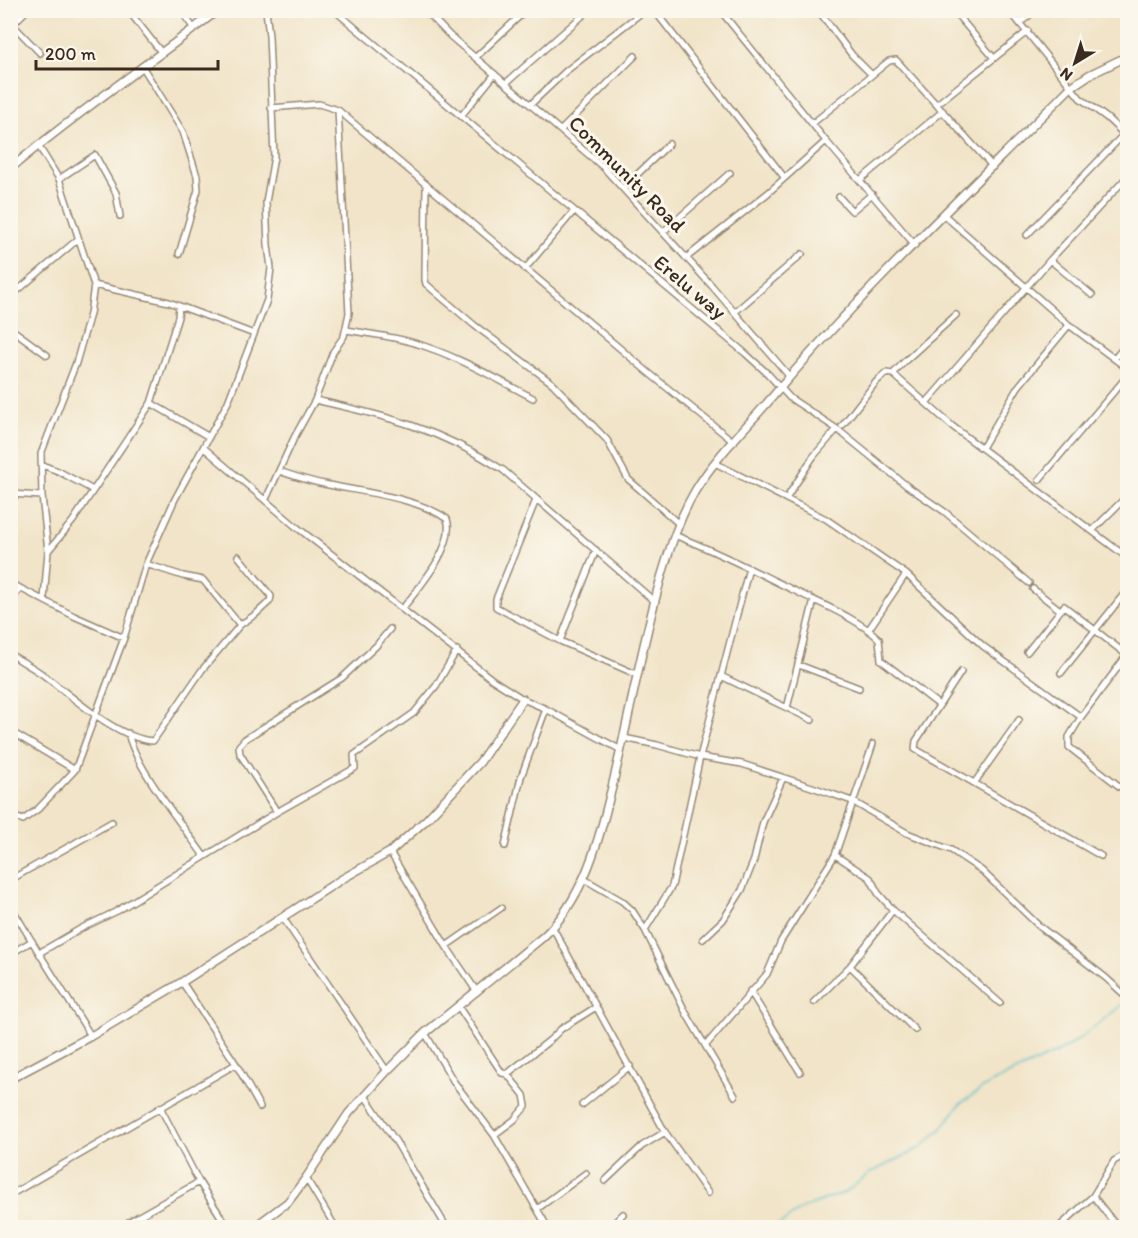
<svg xmlns="http://www.w3.org/2000/svg" width="1138" height="1238" viewBox="0 0 1138 1238" font-family="Itim,sans-serif">
  <rect width="100%" height="100%" fill="#fbf7ec"/>
  <filter id="ink" filterUnits="userSpaceOnUse"><feTurbulence type="fractalNoise" baseFrequency=".0167" numOctaves="2"/><feDisplacementMap in="SourceGraphic" scale="12" xChannelSelector="R" yChannelSelector="G"/><feConvolveMatrix kernelMatrix="1 2 1 2 8 2 1 2 1" color-interpolation-filters="sRGB"/></filter>
  <filter id="wash" filterUnits="userSpaceOnUse"><feTurbulence type="fractalNoise" baseFrequency=".008" numOctaves="4" result="noise"/><feDisplacementMap in="SourceGraphic" scale="24" xChannelSelector="R" yChannelSelector="G"/><feGaussianBlur stdDeviation="1.35" result="paint"/><feColorMatrix in="noise" values="0 0 0 0 0 0 0 0 0 0 0 0 0 0 0 0 0 1.4 0 .05"/><feComposite in="paint" operator="in"/></filter>
  <g filter="url(#wash)">
    <rect width="100%" height="100%" fill="#f1e4c8"/>
    <g fill="none" stroke-linecap="round" stroke-linejoin="round">
      <path stroke="#4fbcc9" stroke-width="1.5" d="M774 1228 805 1207 846 1192 870 1173 920 1148 941 1129 960 1104 989 1084 1058 1052 1078 1040 1124 1003"/>
    </g>
  </g>
  <g filter="url(#ink)">
    <g fill="none" stroke-linecap="round" stroke-linejoin="round">
      <g stroke="#968773" stroke-width="8">
        <path id="minor" d="M128 10 161 52
          M181 10 194 29
          M334 10 745 353 768 374 790 398 837 429 907 486 945 512 1029 583
          M425 10 450 36 603 167 712 286 790 377
          M654 10 784 177
          M720 10 826 141 915 245
          M818 10 852 55 872 75
          M953 10 993 57
          M1009 10 1080 98 1107 118 1128 138
          M1020 23 1036 10
          M12 24 40 53
          M12 25 27 10
          M476 57 522 14
          M142 66 183 132 197 176 198 190 179 254
          M506 83 589 10
          M531 104 566 71 645 10
          M937 104 1028 31
          M271 108 319 104 338 110 649 373 734 442
          M461 116 495 74
          M813 123 889 61 896 60 993 167
          M561 130 635 56
          M38 145 59 179 94 285 169 302 254 334
          M59 179 95 155 116 193 120 216
          M860 180 943 111
          M426 185 425 280 426 284 474 325 552 383 607 440 628 479 679 524
          M623 188 669 144
          M839 197 852 211 872 194
          M944 215 1069 325 1128 369
          M664 231 730 173
          M1027 235 1124 134
          M686 258 768 193 826 141
          M1050 260 1092 295
          M525 269 574 211
          M10 297 77 240
          M735 312 802 254
          M10 328 47 355
          M347 330C368 334 390 336 411 342 454 354 493 377 533 398
          M1115 358 1128 342
          M893 374 952 426 1128 558
          M315 400C387 416 440 429 503 470L654 601
          M151 403 209 437
          M926 403 1050 260 1128 176
          M842 426 876 382 886 373 893 374 905 361 956 315
          M204 448 294 525 493 680 523 699 546 709 621 750
          M982 448 1018 387 1069 325
          M715 463 826 519 871 550 906 574 983 646 1081 717 1069 737V747L1128 793
          M42 465 58 471 93 490
          M279 471C294 476 308 481 324 484 360 492 417 497 447 519 456 546 418 589 402 609
          M1039 480 1128 375
          M10 494 42 496
          M266 499 294 438 315 400 333 352 344 336 349 313 338 110
          M786 499 813 457 837 429
          M536 500 496 599V607L560 641 638 675
          M1092 531 1128 495
          M674 535C714 550 752 570 791 589 817 602 859 619 879 639L881 660 939 705
          M48 551 73 521 151 403 178 317 179 306
          M146 564 183 576 203 580 240 625
          M10 583 74 616 124 638
          M1033 589 1060 610
          M44 599 48 551 42 496 41 454 76 363 90 314 94 285
          M10 601 20 589
          M869 629 906 574
          M560 641 596 550
          M1027 652 1064 606 1127 655 1081 717
          M10 654C21 661 32 667 42 674 72 696 116 738 153 741L202 670 240 625 256 614 270 601 271 596 238 556
          M799 665 859 688
          M961 672 916 741 915 749 1101 856
          M1061 673 1128 589
          M723 677 787 708 814 600
          M787 708 812 720
          M10 731 75 770
          M128 733C136 769 182 824 204 856
          M624 738 657 745 700 757 742 764 812 787 852 801 907 833 951 850 981 870 1039 926 1106 978 1128 998
          M975 782 1019 720
          M277 812 240 754 239 746 245 739 342 678 376 646 390 629
          M10 815 23 820 38 809 75 770 124 638 146 564 175 499 228 402 267 300 271 268 268 245 266 202 274 157 269 36 266 10
          M505 846 521 777 546 709
          M390 852 446 946 477 992
          M835 855 870 878 878 893 893 910 1000 1003
          M584 879 622 901 632 910 645 930 686 1013 735 1096
          M10 880 112 822
          M10 905 39 953 91 1036
          M283 918 387 1071
          M553 928 665 1132 708 1193
          M645 930 672 886 700 757 749 568
          M703 939 723 920 742 890 754 860 763 822 783 778
          M446 946 501 908
          M39 953 82 928 117 911 277 812 355 768 354 755 414 713 436 686 457 650
          M10 954 32 941
          M850 966 915 1030
          M182 982 236 1064 260 1107
          M750 991 800 1072
          M814 1002 850 966 893 910
          M458 1006 502 1073 507 1074 550 1040 561 1029 596 1007
          M425 1033 454 1082 494 1135 548 1228
          M706 1045 767 974 781 941 835 855 873 744
          M365 1096 396 1142 447 1228
          M582 1105 630 1066
          M160 1107 199 1182 228 1228
          M494 1135 514 1120 526 1106 524 1095 507 1074
          M306 1178 336 1228
          M605 1181 642 1146 665 1132
          M10 1195 236 1064
          M537 1209 586 1173
          M133 1219 138 1228
          M118 1228 199 1182
          M609 1228 623 1214
          M1058 1228 1093 1196
          M1118 1228 1093 1196 1114 1161 1128 1153"/>
      </g>
      <g stroke="#968773" stroke-width="10">
        <path id="tertiary" d="M10 169C77 112 149 64 218 10
          M10 1079 91 1036 182 982 342 879 390 852 427 819 480 762 523 699
          M253 1228 288 1202 306 1178 349 1113 387 1071 425 1033 543 937C581 902 597 848 609 799 628 726 640 651 661 578 670 548 679 518 695 491 717 454 752 422 780 388 871 282 973 186 1071 87L1089 75 1128 56"/>
      </g>
      <use href="#minor" stroke="#fff" stroke-width="5"/>
      <use href="#tertiary" stroke="#fff" stroke-width="7"/>
    </g>
  </g>
  <g text-anchor="middle" stroke-width="6" stroke-linejoin="round" paint-order="stroke">
    <g font-size="21" fill="#3b2a1e" stroke="#fbf7ec">
      <text transform="translate(627 174) rotate(45)" y="7">Community Road</text>
      <text transform="translate(690 287) rotate(40)" y="7">Erelu way</text>
    </g>
  </g>
  <rect width="1138" height="1238" fill="none" stroke="#fbf7ec" stroke-width="36"/>
  <g transform="translate(1075 63) rotate(218)" stroke="#fbf7ec" stroke-width="4.5" paint-order="stroke">
  <path d="M0-4.5L10 22L0 15L-10 22Z" fill="#3b2a1e"/>
  <text y="-9" font-size="16" font-weight="bold" text-anchor="middle" fill="#3b2a1e">N</text>
  </g>
  <path d="M36 60v9h182v-9" fill="none" stroke="#3b2a1e" stroke-width="3"/>
  <text x="45" y="60" font-size="18" fill="#3b2a1e" stroke="#fbf7ec" stroke-width="4.5" paint-order="stroke">200 m</text>
</svg>
